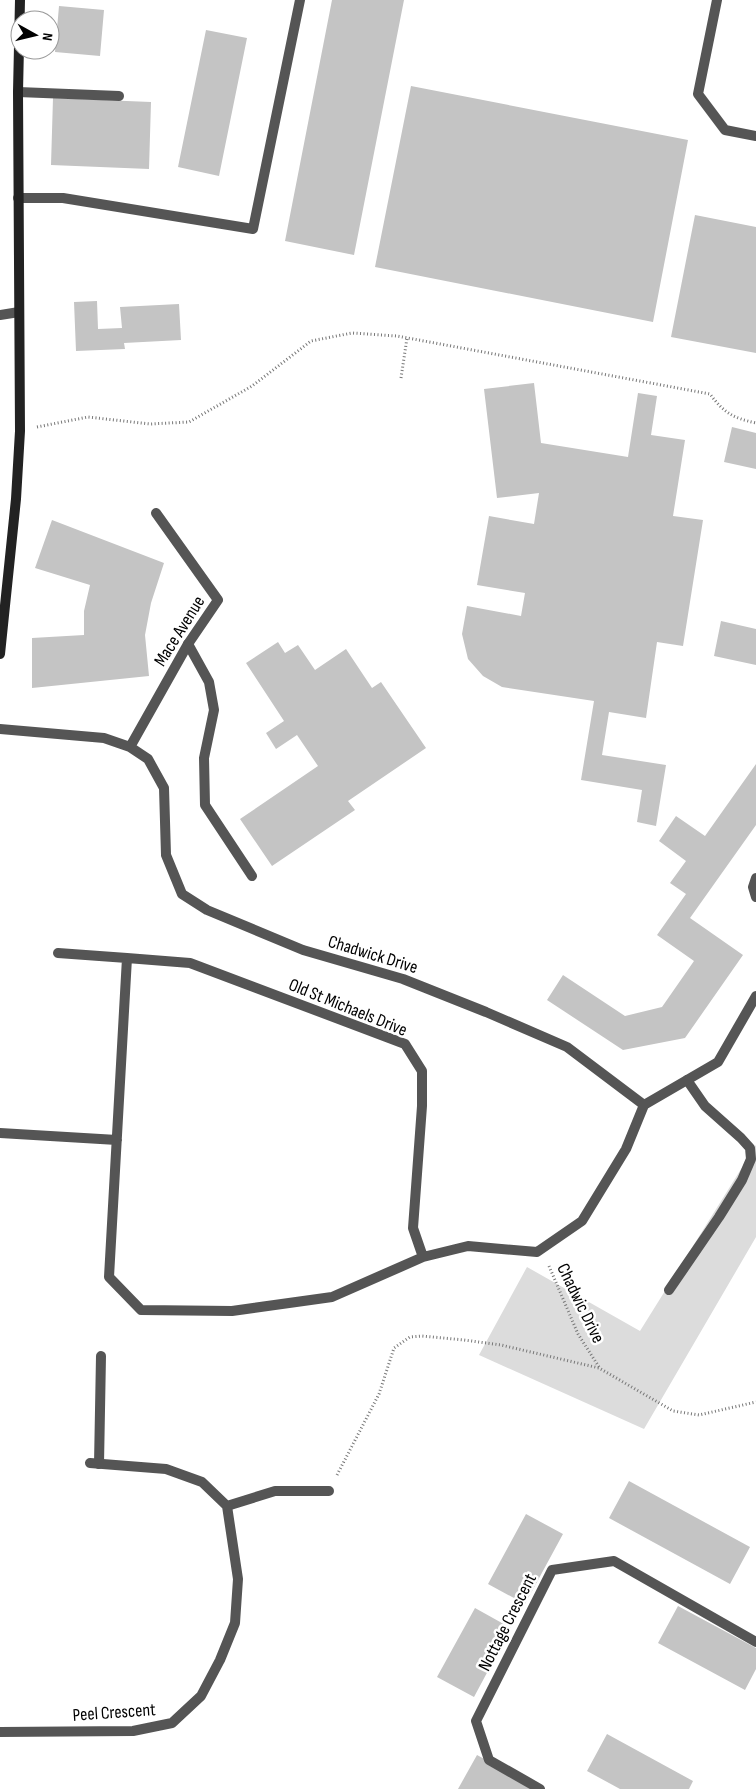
<svg xmlns="http://www.w3.org/2000/svg" width="756" height="1789" viewBox="0 0 756 1789" font-family="'Sofia Sans Condensed',sans-serif">
  <rect width="100%" height="100%" fill="#fff"/>
  <path fill="#dcdcdc" d="M756 1145V1237L644 1429 479 1355 527 1267 640 1331Z"/>
  <path fill="#c4c4c4" d="M332 0H404L354 255 285 241Z
    M59 6 104 10 100 56 55 52Z
    M206 30 247 38 219 176 178 167Z
    M411 86 688 140 653 322 375 267Z
    M53 98 151 102 149 169 51 165Z
    M695 215 756 227V353L671 337Z
    M97 301 98 329 122 328 120 307 179 304 181 340 124 343 125 349 76 351 74 302Z
    M534 383 541 443 628 457 638 393 657 396 651 435 685 440 673 516 703 520 683 646 657 642 646 718 609 712 602 755 666 765 656 826 637 822 642 790 581 780 594 701 502 687 483 676 468 659 462 634 467 606 521 616 525 593 477 585 489 516 534 524 539 493 497 498 484 389Z
    M732 427 756 433V469L724 462Z
    M52 520 164 563 151 603 145 635 149 676 32 688V638L84 635V611L90 585 35 568Z
    M721 621 756 629V665L714 656Z
    M278 642 285 653 298 645 315 670 346 649 372 688 381 682 426 748 348 801 355 810 272 866 240 819 318 766 297 735 276 749 266 733 284 721 246 663Z
    M756 764V825L690 918 743 955 685 1038 623 1050 547 1000 563 975 625 1016 662 1007 694 961 657 935 686 894 670 883 686 861 659 841 676 816 705 836Z
    M629 1481 750 1547 730 1584 609 1518Z
    M526 1514 563 1534 525 1604 488 1584Z
    M678 1606 756 1648V1669L745 1690 658 1643Z
    M475 1608 511 1628 474 1697 437 1677Z
    M607 1734 693 1781 689 1789H620L587 1771Z
    M477 1755 540 1789H458Z"/>
  <g fill="none" stroke-linecap="round" stroke-linejoin="round">
    <path stroke="#777" stroke-width="3" stroke-dasharray="1 2.5" stroke-linecap="butt" d="M401 378 407 338
      M37 427 88 417 150 424 189 422 252 386 311 341 352 333 397 336 710 394C724 413 733 418 756 423
      M549 1266 578 1334 599 1367
      M337 1475 379 1394 394 1348 410 1337 422 1336 464 1340 501 1345 599 1368 673 1411 699 1415 756 1402"/>
    <path stroke="#555" stroke-width="10" d="M18 92 119 96
      M18 198H63L253 229 300 0
      M188 644 209 682 214 710 204 758 205 805 252 876
      M669 1290 719 1217 742 1180 751 1159 750 1148 741 1138 705 1106 687 1080
      M99 1464 101 1356"/>
    <path stroke="#555" stroke-width="10" d="M717 0 698 94 725 130 756 136
      M0 315 19 312
      M0 729 104 738 130 747 148 759 164 788 166 855 182 894 207 910 303 950 403 979 486 1012 567 1047 644 1105 626 1149 582 1221 537 1252 468 1246 423 1257 332 1297 232 1311 141 1310 109 1277 127 958 190 963 405 1044 422 1071V1106L413 1228 423 1257
      M130 747 188 644 218 600 156 513
      M756 878 753 887 756 897
      M58 953 127 958
      M644 1105 718 1062 756 996
      M0 1133 117 1140
      M227 1506 275 1491H329
      M0 1732 133 1731 172 1723 201 1696 220 1660 235 1623 238 1579 227 1506 202 1482 166 1469 90 1463
      M540 1789 489 1760 476 1721 552 1570 614 1561 756 1642"/>
    <path stroke="#222" stroke-width="10" d="M0 654 16 499 20 431 18 92 20 0"/>
  </g>
  <g text-anchor="middle" stroke-width="5" stroke-linejoin="round" paint-order="stroke">
    <g font-size="18" fill="#000" stroke="#fff">
      <text transform="translate(179 631) rotate(-58)" y="6">Mace Avenue</text>
      <text transform="translate(373 954) rotate(17)" y="6">Chadwick Drive</text>
      <text transform="translate(348 1007) rotate(22)" y="6">Old St Michaels Drive</text>
      <text transform="translate(581 1303) rotate(64)" y="6">Chadwic Drive</text>
      <text transform="translate(507 1622) rotate(-63)" y="6">Nottage Crescent</text>
      <text transform="translate(114 1712) rotate(-4)" y="6">Peel Crescent</text>
    </g>
  </g>
  <g transform="translate(35 35) rotate(98)"><circle r="24" fill="#ffffff" stroke="#999999"/>
  <path d="M0-4L9 19L0 12L-9 19Z" fill="#000000"/>
  <text y="-8" font-size="14" font-weight="bold" text-anchor="middle" fill="#000000">N</text>
  </g>
</svg>
